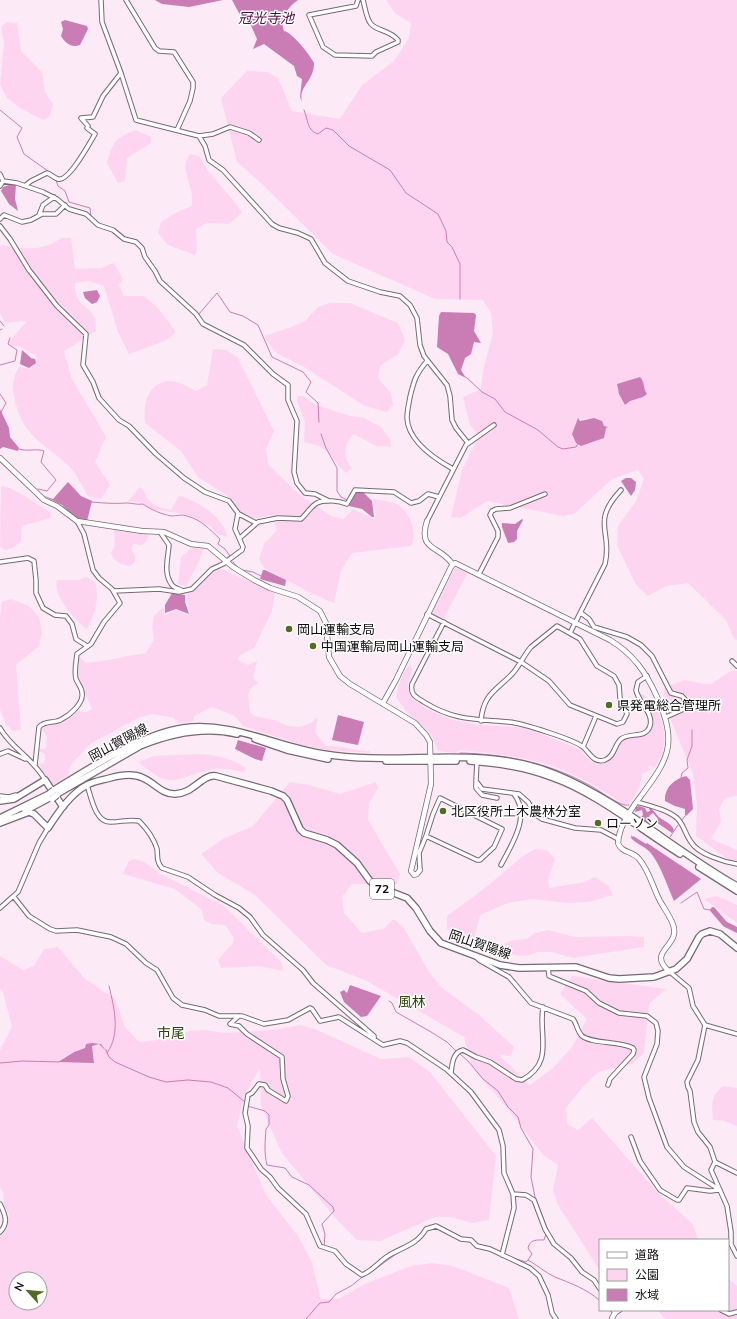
<svg xmlns="http://www.w3.org/2000/svg" width="737" height="1319" viewBox="0 0 737 1319" font-family="'Nunito Sans','Noto Sans JP',sans-serif">
  <rect width="100%" height="100%" fill="#fcebf6"/>
  <path fill="#fed5f1" fill-rule="evenodd" d="M386 0H737V640L734 639 726 620 688 583 666 586 648 596 636 585 617 545 618 526 636 501 644 479 638 470 612 479 574 514 563 516 487 501 461 518 451 517 462 470 476 442V432L470 425 463 397 481 389 483 370 493 333 491 313 483 300 435 299 333 254 262 184 237 162 221 98 247 71 267 72 278 78 292 111 340 119 362 85 394 61 409 38 411 23 395 13ZM643 381V397L630 401 627 404 618 383ZM587 418 606 429 597 441 581 446 579 420Z
    M7 22 17 23 21 51 42 72 45 92 53 104 49 117 43 120 20 108 7 98 0 85 4 43 1 27Z
    M136 130 151 137V143L127 158 125 181 118 183 107 163C112 142 116 137 136 130Z
    M190 154 199 156 209 172 238 206 242 213 229 224 207 223 196 229 197 250 195 255 168 245 158 233 161 222 177 212 192 206C192 201 192 195 191 190 188 177 181 167 190 154Z
    M61 238H71L75 269 101 268 114 263 123 279 119 285 124 296H144L158 308 176 332 167 340 129 354 118 332 104 286 89 281 75 283C75 307 87 303 95 318 96 322 96 328 96 331L64 351 71 377 106 437 95 462 110 485 101 499 88 496C83 488 79 479 74 472 52 446 26 442 16 405 12 390 11 381 19 367L31 369 33 365 37 363 36 356 19 346H11L9 342 26 322 21 321 5 323 0 313V245C24 248 40 253 61 238Z
    M330 303H350L398 323 405 340 398 354 380 366 378 378 391 393 393 405 387 412 365 406 304 367 276 353 264 336 289 328 305 321 318 307Z
    M213 349 227 350 238 358 274 431 266 449 268 464 300 495 331 516 344 519 353 509 374 519 376 514 373 499C380 500 388 501 394 503 408 508 419 532 411 546L352 553 341 571 334 603 313 594 264 568 259 559 264 544 277 530 271 515 251 519 245 516 225 494 198 477 181 451 145 423C143 405 147 382 170 381 179 381 188 387 196 391L207 385Z
    M298 396H303L316 405 347 415 364 418 381 427 390 439 391 447 376 446 354 434C343 444 343 458 352 468L346 473C327 455 333 448 304 442L305 422 297 401Z
    M1 486C11 485 40 506 50 512L51 518 22 526 21 541 13 548 5 550 0 547Z
    M140 487C146 491 144 494 148 499 154 507 163 508 171 510L179 496C196 499 226 519 227 537L217 534 211 527 195 518 184 514 151 509 143 503 128 501Z
    M116 528 149 534 146 542 142 545 134 544 131 549 135 555V562L130 566C121 565 114 562 111 553 116 546 115 539 114 531Z
    M192 547 203 549C200 562 192 574 186 587L178 584 181 557Z
    M219 568 275 593 272 611 254 648 239 656 238 660 248 665 257 661 253 678 258 683 252 687 248 694 250 712 254 716 274 720 288 726 299 727 311 723 316 718 318 719 315 732 326 746C342 745 355 751 369 751L371 753 326 750 302 745 243 726 235 716 212 707 194 716V721L179 723 174 718 153 714 138 718 90 744 70 766 69 775 52 786 38 763 42 764 45 762V754L39 751 38 749H46L47 736 42 730V726L64 721 75 711 87 712 92 709 78 677 79 656 86 663C107 661 125 656 146 653L154 639 152 627 154 616 163 607 165 615 176 610 188 615 190 613 186 594C202 589 205 575 219 568Z
    M459 568 468 572 443 620 432 614 431 612 452 572 455 569Z
    M86 577 95 582C100 597 95 615 87 629 75 621 52 595 57 580H78Z
    M11 599 29 606 39 617 42 632 39 646 16 665 21 730 13 731 6 724 0 710V617L2 602Z
    M411 664 412 669 408 685 411 698 427 709 450 719 480 725 521 727 542 734 581 750 586 757 597 765C617 758 610 752 622 740 628 735 633 737 640 736 665 732 645 703 638 693L640 692 647 698 653 699C665 726 671 741 654 768L650 765 648 767 650 770 642 774C640 787 637 798 625 805 610 796 596 785 580 778 542 758 501 754 459 750L456 753 438 751 431 734 406 711 396 697C399 686 401 672 411 664Z
    M731 671H737V796L725 798 719 809 721 822 711 839 737 850V866L696 836 697 805 693 774 665 706 664 688 684 680 699 683 711 684Z
    M199 754C219 755 230 758 246 768L244 772C233 770 219 767 208 770 170 780 173 790 138 762L154 756Z
    M290 782 309 785 340 794 376 782 378 788 369 804 368 820 400 874 397 884H352L342 897 344 913 362 933 383 929 394 919 404 928 429 972 441 987 479 1015 514 1047 511 1056 499 1055 530 1085 553 1068 572 1047 587 1019 560 994 572 976 666 989 649 1004 644 1053 632 1064 598 1072 582 1088 566 1108 567 1124 578 1130 592 1118 659 1194 693 1224 698 1240H600L599 1269 558 1205 553 1190 558 1165 543 1155 508 1109 477 1073 471 1064 464 1037 365 980 326 965 255 895 218 873 201 854 223 839 253 826Z
    M535 849 547 850 555 859 548 880 549 888 585 882 595 877 608 885 613 895 589 902 566 903 532 899 508 903 480 915 473 943 455 936 447 929V916L485 888 523 856Z
    M134 859 144 862 161 874 224 906 282 963 283 971 259 966 221 968 218 960 233 943 234 938 225 925 211 924 204 920 202 910 175 889 123 874 128 862Z
    M717 896 737 905V923L704 899Z
    M548 930 575 937 627 936 644 937V947L573 958 552 952H538L527 956 514 955 493 948 513 940 527 939 534 933Z
    M58 947 85 979 115 999 125 1027 139 1042 175 1038 189 1031 205 1030 224 1033 273 1030 301 1025 315 1029 381 1059 409 1057 430 1072 496 1156 489 1220 472 1223 451 1217H435L380 1241 357 1240 337 1220 281 1152 261 1105 260 1068 244 1096 237 1126 266 1195 298 1236 311 1260 321 1299H338L365 1284 411 1266 431 1263 453 1266 509 1288 519 1319H0V1235L3 1234 7 1226 9 1215 4 1206 3 1192 0 1187V1050L12 1027 3 992 0 989V956L23 970 34 966 44 949ZM99 1043 106 1051 99 1044 92 1046 94 1063 58 1061 73 1052ZM16 1279H40V1303H16Z
    M723 1086 737 1088V1143V1126L724 1121 713 1120C712 1104 710 1097 723 1086Z
    M728 1278 737 1286V1319H665L657 1310H728Z"/>
  <path fill="#ca7cb4" d="M155 0H223L189 7 162 4Z
    M232 0H298C288 7 279 19 284 31 293 33 310 55 314 63 314 82 298 86 302 102L300 97 302 79 297 76 294 66 264 44 253 49 257 39 249 21 239 13Z
    M65 20 87 26 88 29 80 45C72 48 66 44 61 36L63 29 61 22Z
    M12 184H16L15 199 18 211 9 204 1 191 3 187Z
    M97 290 100 296 97 302 92 304 85 298 83 292Z
    M441 312 474 313 476 315 474 331 481 343 474 342 471 354 465 358 461 370 466 378 458 374 448 354 437 347 439 316Z
    M22 350 31 358 35 359 36 363 29 368 20 364Z
    M640 377C645 382 643 389 647 394L643 397 630 401 625 405 619 394 617 384Z
    M0 409 9 428 10 437 19 448 18 451 3 447 0 449Z
    M578 418 580 421 594 418 602 421 604 426 608 427 606 428 604 438 581 446 576 443 572 434Z
    M626 478H631L636 482 635 490 631 496 621 481Z
    M68 482 81 496 92 501 87 521 73 517 62 505 42 495 53 499Z
    M357 491 363 492 372 501 374 517H372L362 509 349 506Z
    M522 519 523 520 517 531V539L514 542 508 543 502 527V523L515 524Z
    M263 570H265L286 580 285 586 260 579Z
    M172 593 185 595V602L189 614 176 609 165 613V605Z
    M338 715 364 722 358 745 332 740Z
    M238 740 266 748 262 761 255 759 235 749Z
    M686 776 690 780 693 809 686 816 685 815V809L675 806 665 801C664 788 674 779 686 776Z
    M639 806 645 808 647 812 650 811 649 808C655 810 655 814 659 817 665 822 670 822 674 830L672 833 656 822 658 819 653 813 650 815 647 822 640 818 643 815 642 810 635 812 636 807Z
    M632 834V837L633 836 646 844 647 843 701 879 674 901C667 886 661 865 650 852 644 846 635 843 631 838Z
    M350 985 381 996 367 1016 361 1017 344 1002 340 992 344 990 347 993Z
    M92 1043 101 1044 107 1052 99 1044 92 1046 94 1063 58 1062 74 1052 85 1048 86 1044Z"/>
  <g fill="none" stroke-linecap="round" stroke-linejoin="round">
    <path stroke="#ca7cb4" stroke-width="1" d="M0 110 22 128 17 137 24 154 55 176
      M304 110C308 119 307 131 318 134L326 128 333 130 349 146 390 170 406 193 438 214 446 231 447 242 452 247 460 264V299
      M56 180 58 186 65 191 69 202 90 208 91 217
      M146 262 150 268
      M155 275 162 285
      M199 314 217 293 230 312 243 316 258 325 272 357 303 372 311 382 306 392 318 403 319 422
      M0 321 4 326
      M0 330 2 329
      M0 365 15 361 17 350 8 344 10 338
      M466 377 482 392 495 399 505 412 538 430 558 447 563 449 576 447 578 444
      M0 394 6 403 0 414
      M321 434 326 448 337 468V491L341 497 347 500
      M19 449C28 452 35 448 44 451L41 462 56 480 47 491 38 489
      M91 502C104 503 114 504 127 503 132 503 137 505 143 504 151 510 162 514 171 516 177 516 182 514 187 516 202 520 209 529 220 539L218 544 225 549 230 556
      M233 562 239 569
      M242 570 253 572 261 576
      M460 753C506 754 549 763 589 785 598 789 621 808 629 805
      M681 778 682 773 688 768 687 760 692 746V730
      M682 820 685 816
      M670 837 678 825
      M681 903 697 892 704 909 710 910
      M389 1001 392 1003 396 1012 431 1032 447 1042 457 1052
      M106 1050 109 1057 115 1062 149 1077 166 1082 188 1080 211 1082 228 1088 245 1102
      M107 1053C121 1034 114 1007 109 986
      M460 1054 468 1061 483 1079 498 1091 508 1107 518 1117 521 1128 533 1149 531 1177 535 1197 547 1228
      M0 1063 22 1061 59 1062
      M247 1106 265 1111 269 1115V1125L266 1129C265 1141 264 1153 267 1165L285 1168 292 1177 309 1185 333 1207 334 1211 322 1224 325 1234 324 1246
      M426 1228 434 1225
      M486 1246 501 1252
      M338 1251 343 1258
      M513 1258 526 1262 528 1260C537 1265 546 1273 555 1277 570 1283 587 1289 599 1300
      M528 1260 532 1254 528 1248C530 1239 537 1240 544 1240L546 1234
      M368 1274 399 1252
      M306 1319 320 1303 329 1302 336 1294 351 1286 365 1275"/>
    <path stroke="#ca7cb4" stroke-width="5.5" d="M713 910 725 924 737 930"/>
    <g stroke="#776973" stroke-width="5.5">
      <path id="minor" d="M101 0 102 22 121 73 136 120 199 136 213 134 230 127 249 133 259 140
        M126 0 155 48 159 51 174 52 193 82V88L190 101 177 130
        M358 0 356 6 309 15 323 47 335 55 372 56 376 52 398 42V40C390 30 377 31 371 24 366 18 365 7 363 0
        M199 136 205 146 209 160 223 170 272 224 279 228 298 233 311 239 325 263 348 281 380 292 400 296 410 305 417 318 420 345 424 356 447 385 450 396 452 420 456 428 468 443
        M0 174 3 181 0 186
        M3 181 17 183 43 192 57 199 69 209 86 214 98 225 113 230 124 239 136 242 142 248 145 257 155 271 160 281 196 314 203 324 244 345 273 374 288 385V400L297 421 294 472 297 483 305 493 315 494 329 501
        M26 185 31 181 47 173C51 174 54 178 58 179 69 182 90 142 95 134L87 128 88 126 81 118 93 117 103 96 121 73
        M39 215 43 205 54 197
        M0 219 4 215 22 222 31 220 42 214H56L65 205
        M0 226 10 239 29 270 57 306 86 334 83 365 93 382 99 398 119 420 129 426 156 454 184 478 205 492 229 501 238 513 235 529 243 547 242 550 223 564 212 569 192 589 179 592 159 589 114 591
        M427 361C416 374 414 380 410 397 409 403 407 411 407 418 408 441 435 459 453 469
        M239 514 256 523
        M427 521 466 445 494 425
        M160 532 169 545C168 559 163 573 172 585 174 588 180 589 183 591
        M241 537 258 522 278 518 301 519C306 515 311 506 317 503 325 499 339 501 347 504L355 490 394 492 411 503 419 501 428 494 439 497
        M0 562 28 558 34 561 36 580V593L43 608 55 615 66 616 72 624 76 639 87 646
        M479 574 498 537V531L490 515 492 511 496 509 510 508 545 494
        M581 613 589 619 594 627 627 637 641 645 652 656 671 693 682 696 687 702 686 708 666 717
        M427 614 521 662 549 681 570 705 617 724 623 722 627 714 620 698 619 685 614 676 597 666 580 639 557 626 531 647C524 655 520 665 513 673 496 691 483 694 481 721
        M444 622 412 684C410 695 416 697 424 702 454 721 476 719 509 722 522 723 575 740 583 747 590 753 594 764 605 760 615 756 614 745 621 739 630 732 646 739 650 726 654 713 638 702 636 690L638 682 647 676
        M570 633 605 564C613 531 590 523 621 490
        M732 661 737 666
        M0 728C11 748 34 759 45 780
        M583 747 596 716
        M0 754 8 751 25 759 27 758
        M477 761 476 781 482 789 519 794 528 802 536 815 542 819 575 828 601 830 618 839
        M35 765 39 727C45 720 55 724 62 719 70 715 84 703 82 693 82 688 78 684 76 679 74 672 76 662 77 654L91 644 104 622 120 603 112 589 99 578 93 570 84 534 77 521
        M476 782V788L482 795 497 798
        M87 785C91 796 95 823 111 822 121 822 129 819 139 821 146 828 154 839 157 849 158 856 156 861 162 868L188 877 215 895 239 908 250 917 263 935 303 970 313 983 374 1036V1039
        M0 796 9 797 16 795 18 797
        M440 798 502 829 494 847 480 860H477L426 836 433 814Z
        M637 802C650 806 666 809 677 818 684 825 685 834 691 842 698 854 724 862 737 864
        M501 865C512 844 531 816 514 794
        M420 870 419 853 426 836
        M14 897 29 916 50 929 56 931 77 930 111 937 126 944 146 963 157 970 173 998 182 1005 205 1010 219 1016H242L264 1024 288 1020 310 1008 312 1009 320 1021 339 1017 383 1045 400 1041 407 1043 446 1069 471 1092 499 1130 503 1146 504 1173 513 1194 514 1208 502 1255
        M0 908 18 892 39 843 48 828
        M475 956 479 960 509 977 531 1003 573 1019C577 1024 577 1031 582 1036 592 1044 619 1041 633 1048L634 1050 633 1054 610 1079 608 1085
        M548 967 549 976 586 991 599 1003 619 1013 647 1016 656 1023 658 1031 657 1044 644 1077 649 1098 667 1147 684 1167 720 1190
        M670 972 689 988 693 1006 705 1025 698 1060 687 1082 688 1087 690 1091 694 1122 698 1132 710 1147 715 1162 737 1173
        M239 1016 230 1024 239 1026 247 1034 282 1057 283 1079 288 1096 286 1101 268 1090 265 1085 259 1084 252 1093 248 1095 245 1113 248 1126 247 1148 261 1169 270 1177 278 1188 306 1214 320 1246 335 1251 346 1264 362 1275C374 1270 378 1262 388 1256 402 1247 417 1245 426 1229L436 1226 461 1239 471 1240 477 1246 490 1249 530 1268 539 1276 548 1295 552 1313 556 1319
        M705 1025 737 1034
        M451 1073C452 1064 453 1052 463 1050L476 1057 490 1062 516 1079 522 1080C555 1062 538 1036 543 1007
        M631 1137 640 1161 660 1190 677 1200H679L687 1188 710 1191 719 1190
        M715 1162 711 1170 727 1206 731 1232V1244L737 1256
        M513 1194 526 1195 534 1200 545 1229 554 1244 571 1258 582 1272 594 1280 600 1289
        M0 1204C5 1214 9 1223 0 1232
        M613 1310 615 1313 620 1310
        M721 1310 729 1314 737 1312"/>
    </g>
    <g stroke="#776973" stroke-width="6">
      <path id="tertiary" d="M0 458 44 500 57 506 77 521 142 531 164 532 191 544 208 546 233 567 254 580 270 588 298 597 320 611 326 623 329 657 340 676 350 684 415 723 426 735 430 742 431 784 411 871 414 875 417 874 420 870
        M427 521C417 552 441 545 453 565
        M383 703 396 680 451 567 455 563 610 640C633 654 646 672 657 697 680 748 666 762 635 804 627 816 619 828 618 843 621 853 633 851 639 859 649 870 653 888 660 901 664 908 669 915 672 922 684 947 644 950 670 972
        M612 1318 615 1313"/>
    </g>
    <g stroke="#776973" stroke-width="8">
      <path id="primary" d="M255 739 287 750 328 759
        M386 761H456
        M470 761C498 763 525 767 551 777 595 792 640 829 680 854
        M54 790C90 768 142 734 183 728 233 721 276 747 324 754 400 767 481 743 555 774 621 801 675 851 737 886
        M57 794 140 746C172 733 204 726 237 734
        M0 801 14 799 45 780 63 807
        M25 811 51 797
        M0 818 49 794
        M0 823 29 812 34 814 48 828C58 813 70 794 87 785 94 781 103 780 110 778 121 775 133 773 143 778 155 783 161 794 175 794 193 794 202 774 216 776L271 791 283 796 287 800 300 829 304 833 327 840 337 845 357 863 370 881 376 886 407 898 416 908 430 931 441 943 500 965 519 968 576 967 609 978 619 979 654 977 676 969 687 959 699 937 702 934 710 931 720 934 737 948
        M699 867 737 891"/>
    </g>
    <use href="#minor" stroke="#fff" stroke-width="3.5"/>
    <use href="#tertiary" stroke="#fff" stroke-width="4.5"/>
    <use href="#primary" stroke="#fff" stroke-width="5.5"/>
    <g stroke="#776973" stroke-width="8" stroke-linecap="butt">
      <path id="primary-bridge" d="M49 794 54 790
        M52 799 57 795"/>
    </g>
    <use href="#primary-bridge" stroke="#fff" stroke-width="5.5"/>
  </g>
  <g fill="#506d21" stroke="#fff" stroke-width="1.5">
    <circle cx="289" cy="629" r="4"/>
    <circle cx="313" cy="646" r="4"/>
    <circle cx="609" cy="705" r="4"/>
    <circle cx="443" cy="811" r="4"/>
    <circle cx="598" cy="823" r="4"/>
  </g>
  <g text-anchor="middle" stroke-width="3" stroke-linejoin="round" paint-order="stroke">
    <rect fill="#fff" stroke="#595558" stroke-width="1" x="370" y="879" width="24" height="20" rx="3"/>
    <g font-size="12" font-weight="bold" fill="#120c10">
      <text x="382" y="893">72</text>
    </g>
    <g font-size="13" fill="#120c10" stroke="#fff" text-anchor="start">
      <text x="297" y="634">岡山運輸支局</text>
      <text x="321" y="651">中国運輸局岡山運輸支局</text>
      <text x="617" y="710">県発電総合管理所</text>
      <text x="451" y="816">北区役所土木農林分室</text>
      <text x="606" y="828">ローソン</text>
    </g>
    <g font-size="13" fill="#120c10" stroke="#fff">
      <text transform="translate(118 742) rotate(-28)" y="5">岡山賀陽線</text>
      <text transform="translate(480 944) rotate(19)" y="5">岡山賀陽線</text>
    </g>
    <g font-size="14" font-style="italic" fill="#510943" stroke="#fff">
      <text x="266" y="23">冠光寺池</text>
    </g>
    <g font-size="14" fill="#2c3f09" stroke="#fff">
      <text x="412" y="1007">風林</text>
      <text x="171" y="1038">市尾</text>
    </g>
  </g>
  <rect x="599" y="1239" width="130" height="72" fill="#ffffff" stroke="#a09e9f"/>
  <rect x="607" y="1252" width="20" height="6" fill="#ffffff" stroke="#a09e9f"/>
  <text x="635" y="1259" font-size="12" fill="#120c10">道路</text>
  <rect x="607" y="1269" width="20" height="12" fill="#fed5f1" stroke="#a09e9f"/>
  <text x="635" y="1279" font-size="12" fill="#120c10">公園</text>
  <rect x="607" y="1289" width="20" height="12" fill="#ca7cb4" stroke="#a09e9f"/>
  <text x="635" y="1299" font-size="12" fill="#120c10">水域</text>
  <g transform="translate(28 1291) rotate(297)"><circle r="19" fill="#ffffff" stroke="#a09e9f"/>
  <path d="M0-3L7 15L0 10L-7 15Z" fill="#506d21"/>
  <text y="-6" font-size="11" font-weight="bold" text-anchor="middle" fill="#120c10">N</text>
  </g>
</svg>
